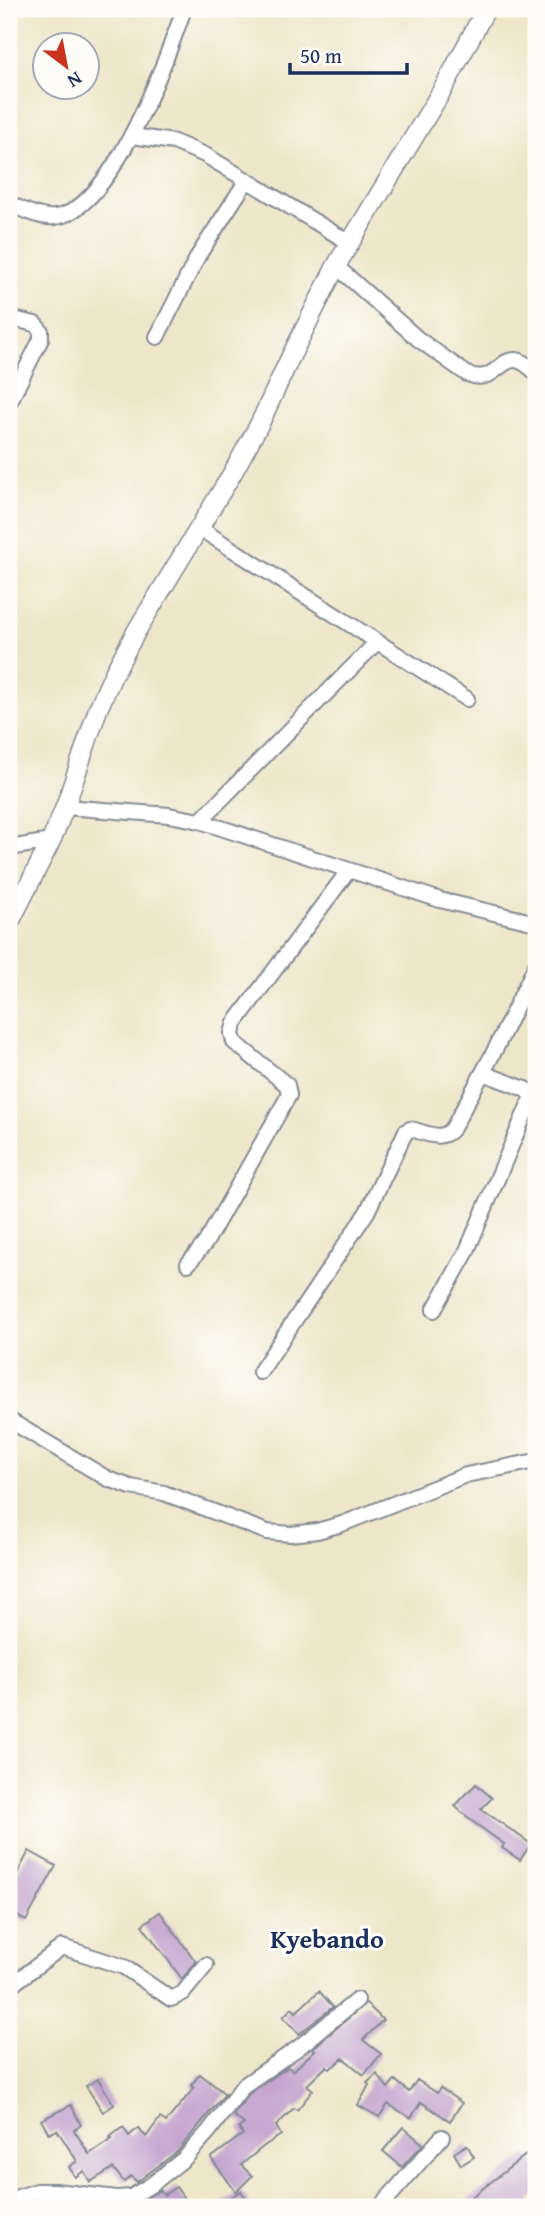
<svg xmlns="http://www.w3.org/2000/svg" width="545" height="2216" viewBox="0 0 545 2216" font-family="'Gentium Book Plus',serif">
  <rect width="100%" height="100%" fill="#fdfcf7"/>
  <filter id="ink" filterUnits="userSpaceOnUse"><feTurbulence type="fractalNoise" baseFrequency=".0143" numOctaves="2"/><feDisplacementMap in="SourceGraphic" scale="14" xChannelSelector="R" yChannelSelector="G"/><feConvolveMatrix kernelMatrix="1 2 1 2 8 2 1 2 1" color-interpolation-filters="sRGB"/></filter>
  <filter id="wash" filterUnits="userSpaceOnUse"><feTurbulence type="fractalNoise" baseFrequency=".00686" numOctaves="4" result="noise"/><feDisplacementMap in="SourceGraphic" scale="28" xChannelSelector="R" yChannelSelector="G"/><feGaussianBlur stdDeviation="1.57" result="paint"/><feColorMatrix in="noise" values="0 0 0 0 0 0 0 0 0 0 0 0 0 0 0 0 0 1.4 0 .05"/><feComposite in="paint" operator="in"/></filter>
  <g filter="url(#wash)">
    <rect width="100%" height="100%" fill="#eee6c9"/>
    <g id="blocks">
      <path fill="#c4a4cf" d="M476 1784 492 1798 481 1809 531 1844 520 1860 502 1848 504 1844 469 1819 455 1806Z
        M29 1851 56 1866 26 1921 9 1912V1889Z
        M160 1912 196 1962 182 1979 142 1925Z
        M319 1991 333 2007 299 2034 283 2017 292 2008 296 2012Z
        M366 2003 383 2020 363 2040 381 2054 364 2075 343 2058 330 2069 327 2066 307 2085 313 2090 297 2110 294 2108 276 2126 281 2135 264 2146 241 2165 252 2176 236 2192 211 2158 243 2134 239 2128 244 2124 233 2115 250 2093 288 2067 293 2071 315 2050 313 2048Z
        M200 2074 225 2094 178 2151 137 2182 131 2176 124 2182 113 2168 90 2182 84 2171 75 2177 69 2167 77 2161 57 2130 49 2134 41 2120 71 2105 81 2125 74 2130 89 2154 112 2139 110 2137 123 2127 129 2136 138 2128 146 2137 160 2118 166 2122 194 2088 191 2085Z
        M377 2074 388 2088 395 2080 409 2092 417 2080 437 2093 440 2088 462 2103 450 2121 421 2102 411 2118 388 2104 379 2117 358 2105 369 2085 367 2083Z
        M98 2079 114 2105 103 2112 86 2086Z
        M403 2127 423 2144 402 2167 383 2151Z
        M467 2145 474 2157 461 2165 454 2153Z
        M527 2154 536 2166V2195L530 2200 535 2207H459Z
        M176 2187 190 2207H132L160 2190 164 2195Z
        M241 2191 252 2207H215Z"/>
    </g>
  </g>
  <g filter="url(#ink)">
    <use href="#blocks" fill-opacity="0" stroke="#848a94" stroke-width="2"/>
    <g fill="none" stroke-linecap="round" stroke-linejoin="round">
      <g stroke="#848a94" stroke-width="18">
        <path id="minor" d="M132 136 174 142 205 155 350 243
          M9 204C23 209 40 219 55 217 112 211 167 58 184 9
          M336 266 418 339 467 374C494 385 499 358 516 360 523 361 531 368 536 373
          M9 318 35 324 41 331V339L9 403
          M157 337 198 256 247 180
          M199 528 467 699
          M65 807 169 815 200 821 440 900 536 923
          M200 821 377 642
          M9 848 51 841
          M188 1264 206 1242 289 1095 287 1085 234 1042 232 1033 235 1023 349 870
          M434 1310 466 1253 531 1099 530 1094 525 1089 483 1073
          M260 1372 367 1212 406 1131 410 1129C426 1132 441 1143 453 1128L497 1046 536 965
          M9 1420 108 1479 131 1487 164 1493 267 1532 291 1534 317 1531 342 1524 466 1475 536 1461
          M9 1987 62 1947 124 1967 171 1999 183 1993 206 1965
          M9 2200 37 2191H55L117 2198 131 2197 151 2185 185 2158 209 2131 243 2086 298 2048 357 2000
          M380 2207 442 2137"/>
      </g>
      <g stroke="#848a94" stroke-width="21">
        <path id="tertiary" d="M9 924 51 841 65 807 98 709 114 673 137 630 232 474 260 423 290 358 336 266 443 89 486 9"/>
      </g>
      <use href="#minor" stroke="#fff" stroke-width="14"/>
      <use href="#tertiary" stroke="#fff" stroke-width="18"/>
    </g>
  </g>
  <g text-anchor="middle" stroke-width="6" stroke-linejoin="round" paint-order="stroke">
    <g font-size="26" font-weight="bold" fill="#1b2f5e" stroke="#fdfcf7">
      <text x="327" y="1948">Kyebando</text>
    </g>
  </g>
  <rect width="545" height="2216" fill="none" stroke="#fdfcf7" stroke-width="35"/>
  <g transform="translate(66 66) rotate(148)"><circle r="33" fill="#fdfcf7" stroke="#a3aaba" stroke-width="2"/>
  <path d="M0-5L12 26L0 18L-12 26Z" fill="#c8321e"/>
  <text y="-10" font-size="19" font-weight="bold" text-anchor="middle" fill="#1b2f5e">N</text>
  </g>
  <path d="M290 63v10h117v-10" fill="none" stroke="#1b2f5e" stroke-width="3.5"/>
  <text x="300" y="63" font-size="21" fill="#1b2f5e" stroke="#fdfcf7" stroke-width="5" paint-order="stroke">50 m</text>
</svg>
